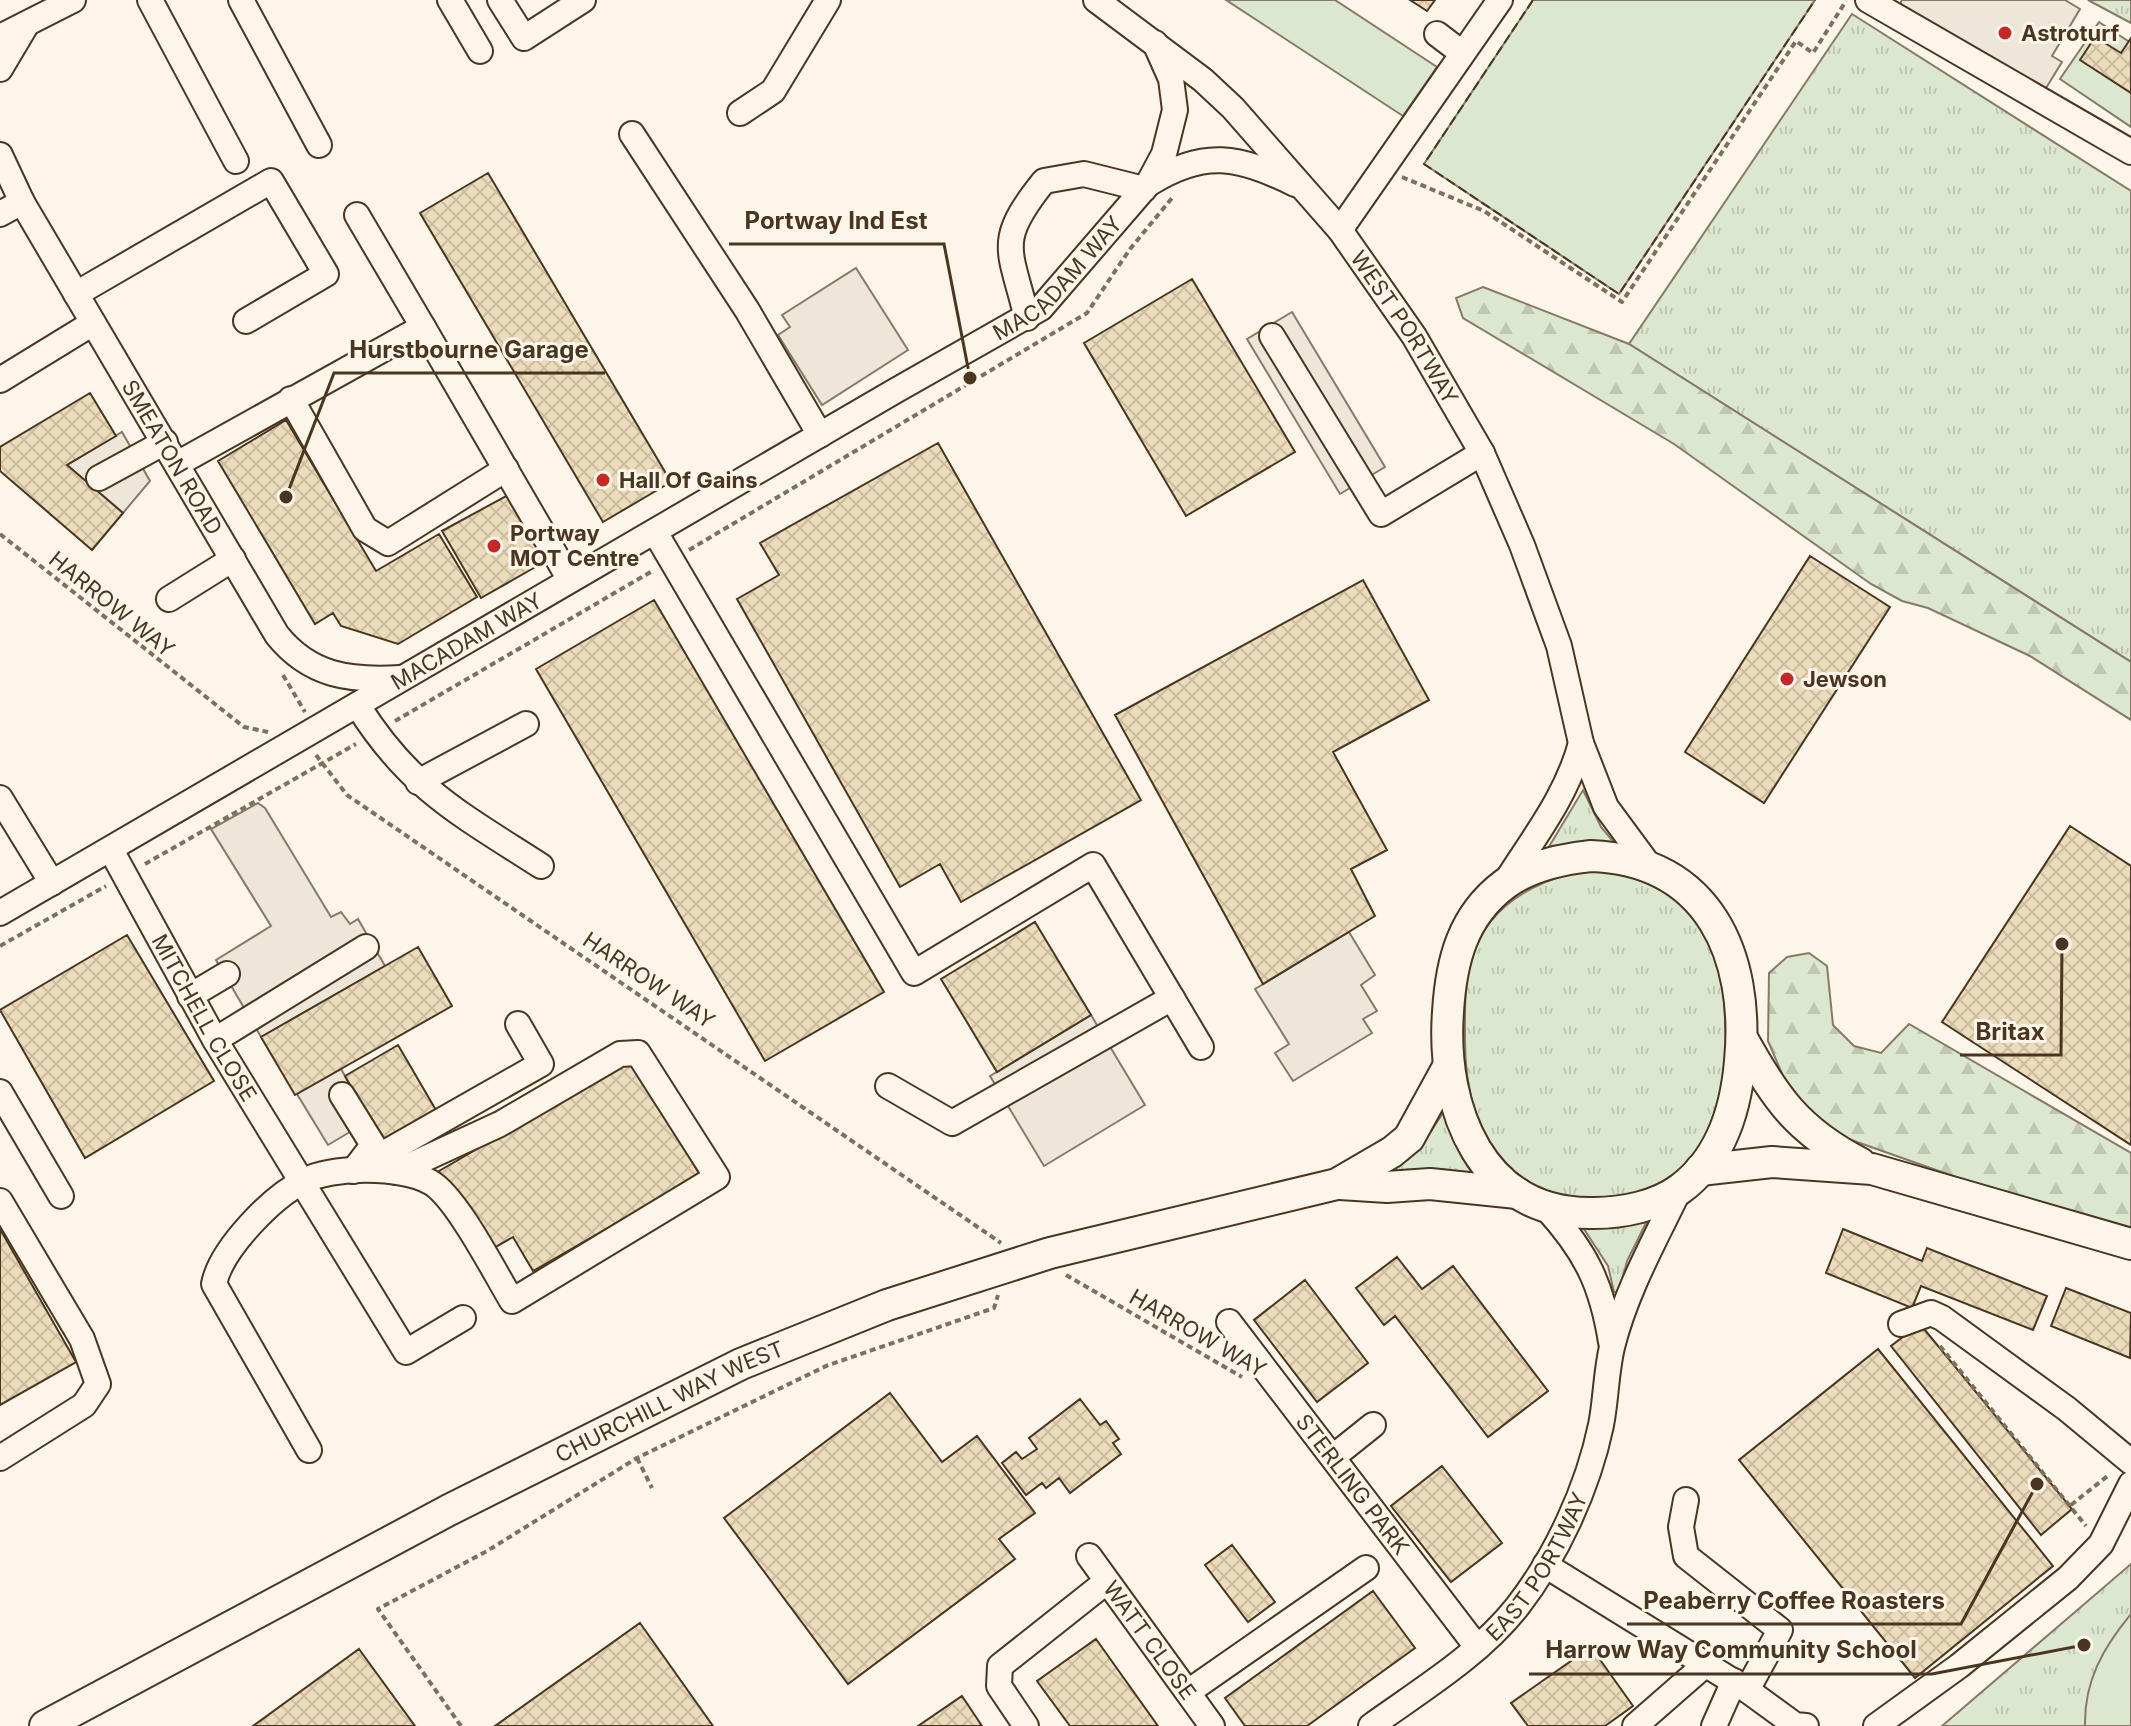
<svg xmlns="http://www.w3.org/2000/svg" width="2131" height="1726" viewBox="0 0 2131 1726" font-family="Inter,sans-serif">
  <defs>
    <pattern id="grass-tufts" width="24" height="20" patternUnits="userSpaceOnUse" patternTransform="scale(2)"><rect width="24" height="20" fill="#dce7d0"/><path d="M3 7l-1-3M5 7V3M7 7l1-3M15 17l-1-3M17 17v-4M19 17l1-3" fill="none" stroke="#bec7b2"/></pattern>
    <pattern id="forest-firs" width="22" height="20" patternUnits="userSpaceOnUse" patternTransform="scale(2)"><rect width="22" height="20" fill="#dce7d0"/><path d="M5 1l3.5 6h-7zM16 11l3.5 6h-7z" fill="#bec7b2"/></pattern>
    <pattern id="building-cross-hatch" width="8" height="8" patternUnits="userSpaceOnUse" patternTransform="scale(2)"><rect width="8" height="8" fill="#ecdcbc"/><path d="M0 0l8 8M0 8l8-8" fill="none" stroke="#ccbda1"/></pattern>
  </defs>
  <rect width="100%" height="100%" fill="#fbf6e9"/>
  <path fill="url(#grass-tufts)" stroke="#887966" stroke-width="2" d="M2088 0H2131V24V23Z
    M1852 14 2131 191V662L1629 344Z
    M1583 790 1601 827 1616 845 1547 850Z
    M1604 870C1649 880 1681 895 1708 935 1722 958 1724 992 1725 1018 1725 1035 1728 1054 1726 1072 1722 1132 1679 1192 1617 1199 1508 1211 1464 1133 1465 1036 1465 1011 1464 982 1472 958 1489 900 1549 872 1604 870Z
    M1443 1113 1476 1175 1385 1178 1384 1171 1423 1143Z
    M1642 1221 1646 1223 1627 1261 1619 1293 1614 1292 1608 1266 1582 1226Z
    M2131 1564V1726H1942Z"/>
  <path fill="url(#forest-firs)" stroke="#887966" stroke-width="2" d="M1483 287 1629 344 2131 662V720L2030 656 1928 608 1902 601 1871 584 1674 444 1463 318 1456 298Z
    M1809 953 1827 966 1833 1025 1854 1046 1881 1053 1909 1024 2131 1153V1230L1970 1182 1840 1136 1810 1116 1789 1090 1768 1041 1769 973 1787 957Z"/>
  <path fill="#dce7d0" stroke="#887966" stroke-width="2" d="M1226 0H1335L1437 67 1403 116Z
    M1533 0H1815L1619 294 1424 164Z
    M2099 22 2131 43V127L2060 79Z
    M2131 1614V1726H2085C2084 1681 2103 1648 2131 1614Z"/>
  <path fill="#ede7d9" stroke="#887966" stroke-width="2" d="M1902 0H2065L2080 9 2052 56 2062 62 2043 93 1899 5Z
    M856 268 908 350 822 405 778 335 790 327 782 315Z
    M1292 312 1385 467 1340 494 1247 339Z
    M122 432 150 481 123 513 67 465Z
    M258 803 265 808 331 917 341 912 350 924 358 919 385 966 261 1037 216 960 271 926 211 829Z
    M1349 932 1375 975 1361 985 1377 1011 1363 1019 1372 1033 1293 1081 1275 1053 1289 1044 1255 989Z
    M1091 1015 1145 1105 1044 1166 990 1076Z
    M341 1069 370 1120 328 1145 297 1094Z"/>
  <path fill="url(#building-cross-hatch)" stroke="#4a3520" stroke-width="2" d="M1410 0H1435L1427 11Z
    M2095 37 2121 53 2131 38V93L2080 60Z
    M488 173 671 482 603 522 420 213Z
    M1192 279 1295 452 1186 516 1084 343Z
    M90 393 116 436 67 465 123 513 92 550 0 471V447Z
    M286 420 376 571 439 534 477 597 398 644 341 626 333 613 315 624 218 461Z
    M938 443 1141 800 961 902 940 864 900 887 737 599 779 575 760 543Z
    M508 495 546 561 481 598 442 531Z
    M1810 556 1890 607 1764 803 1685 752Z
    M1363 580 1429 700 1333 752 1387 850 1351 869 1375 916 1263 984 1115 715Z
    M654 600 884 992 765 1061 536 669Z
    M2070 826 2131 866V1145L1942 1022Z
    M1035 922 1091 1015 997 1072 941 979Z
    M127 935 214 1081 85 1158 0 1010Z
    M418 947 452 1006 295 1095 261 1037Z
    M398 1045 440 1117 386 1148 345 1076Z
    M632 1059 700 1175 533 1271 513 1237 487 1252 439 1171Z
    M0 1229 76 1362 0 1405Z
    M1843 1229 1922 1261 1927 1248 2047 1296 2033 1330 1921 1286 1912 1308 1826 1273Z
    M1397 1257 1422 1289 1453 1266 1548 1391 1488 1437 1395 1316 1384 1325 1356 1288Z
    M1305 1280 1368 1363 1317 1402 1254 1320Z
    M2066 1288 2131 1313 2130 1358 2051 1326Z
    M1920 1324 2072 1509 2041 1535 1891 1346Z
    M1878 1349 2053 1566 1915 1678 1739 1460Z
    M890 1393 942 1462 977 1436 1035 1513 999 1539 1015 1559 848 1684 724 1518Z
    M1080 1399 1100 1425 1106 1421 1119 1439 1113 1443 1121 1454 1070 1493 1059 1478 1046 1488 1042 1483 1026 1495 1002 1463 1016 1452 1022 1459 1037 1449 1029 1438Z
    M1442 1466 1502 1543 1451 1582 1391 1506Z
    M1232 1545 1275 1602 1248 1622 1205 1565Z
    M1373 1591 1415 1648 1307 1726H1245L1225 1698Z
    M640 1623 713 1726H495Z
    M1096 1639 1158 1726H1070L1037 1681Z
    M1591 1647 1633 1706 1605 1726H1528L1511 1703Z
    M359 1649 415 1726H253Z
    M962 1696 982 1726H918Z"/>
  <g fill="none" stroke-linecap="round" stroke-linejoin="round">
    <g stroke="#4a3520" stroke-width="28">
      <g id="minor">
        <path d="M150 0 236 161"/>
        <path d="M241 0 319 145"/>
        <path d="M450 0 480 51"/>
        <path d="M500 0 524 38 583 0"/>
        <path id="s1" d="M1096 0 1203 80 1233 108 1340 230 1414 336 1482 453 1522 545 1559 646 1581 743 1606 807 1651 868"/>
        <path d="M1868 0 2131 152"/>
        <path d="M1437 34 1462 53"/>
        <path d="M0 37 73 0"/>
        <path d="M0 69 25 27"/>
        <path d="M740 113 773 91 828 0"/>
        <path d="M632 134 747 310 820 435"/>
        <path id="s2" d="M0 155 22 202 277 635C310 676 350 681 400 678"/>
        <path d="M1150 183C1204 149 1239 156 1295 184"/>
        <path d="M0 214 22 202"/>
        <path d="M357 215 423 327"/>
        <path d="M1340 230 1500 0"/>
        <path d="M76 294 271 181 326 274 246 321"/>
        <path d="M1027 318C1010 248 995 242 1044 181L1084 174 1144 189"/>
        <path d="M1272 336 1381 514 1482 453"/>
        <path d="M0 380 93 323"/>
        <path d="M291 399 365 529 388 543 506 469"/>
        <path d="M177 464 423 327 570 580"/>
        <path d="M99 478 165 442"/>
        <path d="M655 532 914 973 1093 865 1201 1047"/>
        <path d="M169 599 233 559"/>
        <path d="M358 706C410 789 462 815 541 866"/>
        <path d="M418 782 526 724"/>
        <path d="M0 798 52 883"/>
        <path id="s3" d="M111 850 215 1040 406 1352 463 1318"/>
        <path d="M1505 883C1534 837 1567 796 1581 743"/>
        <path id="s4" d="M0 913 895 391 1041 308 1148 184 1164 154 1175 110 1171 79 1155 43"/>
        <path d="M190 996 227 974"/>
        <path d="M215 1040 366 947"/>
        <path d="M888 1086 952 1123 1172 998"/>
        <path d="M0 1092 61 1196"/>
        <path d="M342 1095 373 1145 357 1166"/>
        <path d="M353 1171 541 1064 518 1024"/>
        <path d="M0 1201 82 1339 98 1384 84 1405 0 1458"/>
        <path d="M1547 1209C1586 1252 1602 1285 1611 1342"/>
        <path id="s5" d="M1229 1322 1477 1647"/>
        <path d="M1901 1324 1931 1313 1942 1318 2067 1409 2131 1462"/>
        <path d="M309 1450 214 1284C221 1249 272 1197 304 1181 332 1166 402 1166 430 1182 456 1196 495 1273 512 1301L717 1177 638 1053 620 1054 500 1124 396 1172"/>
        <path d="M1333 1457 1373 1425"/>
        <path d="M1686 1500 1681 1527 1686 1556 1780 1630 1747 1690"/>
        <path id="s6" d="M1089 1556 1212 1726"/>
        <path d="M1545 1565 1747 1690 1795 1725 1806 1726"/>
        <path d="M1188 1692 1366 1568"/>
        <path d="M1026 1726 999 1686 1000 1666 1106 1582"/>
        <path id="s7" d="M1371 1726C1421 1690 1478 1656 1517 1607 1556 1557 1588 1488 1601 1425 1606 1400 1606 1372 1612 1347 1626 1291 1654 1242 1679 1190"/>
        <path d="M1635 1726 1706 1664"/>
        <path d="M1714 1726 1734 1681"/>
        <path d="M1876 1726 1959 1666 2068 1578 2101 1544 2131 1484"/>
      </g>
    </g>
    <g stroke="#4a3520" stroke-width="34">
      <g id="major">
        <path d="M1591 856C1709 860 1750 956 1740 1061 1736 1109 1721 1159 1680 1189 1657 1206 1623 1213 1594 1213 1481 1216 1441 1108 1448 1012 1451 962 1462 916 1505 884 1529 866 1562 859 1591 856Z"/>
        <path d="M1742 1038C1775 1098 1798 1131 1860 1163"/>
        <path d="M1700 1170 1772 1162 1872 1169 2131 1244"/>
        <path d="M1340 1184 1387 1187 1430 1184 1517 1193"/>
        <path id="s8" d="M45 1726 449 1510 741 1364 887 1305 1050 1253 1337 1184 1392 1152 1409 1138 1448 1067"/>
      </g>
    </g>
    <path stroke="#7f6f5c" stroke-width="4" stroke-dasharray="6 4" stroke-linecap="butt" d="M1402 177 1484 211 1622 302 1796 41 1813 53 1846 1
      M0 534 244 727 268 732
      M689 550 1087 313 1130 249 1172 198
      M283 675 305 712
      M395 721 654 570
      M316 755 347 795 1001 1243
      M145 864 356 744
      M0 946 106 886
      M1066 1275 1242 1377
      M1940 1346 2086 1526
      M637 1458 652 1488
      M2071 1505 2110 1474
      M461 1726 378 1609 487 1551 637 1458 826 1366 994 1308 998 1295"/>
    <use href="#minor" stroke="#fbf6e9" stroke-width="24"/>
    <use href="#major" stroke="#fbf6e9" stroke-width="30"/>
    <path stroke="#4a3520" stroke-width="2" stroke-dasharray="10 4" stroke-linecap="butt" d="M1533 0 1424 164 1619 294 1815 0"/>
  </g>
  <g fill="#c62828" stroke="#fbf6e9" stroke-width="3">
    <circle cx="2005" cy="33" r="8"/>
    <circle cx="603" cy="480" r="8"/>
    <circle cx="494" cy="546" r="8"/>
    <circle cx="1787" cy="679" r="8"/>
  </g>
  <g text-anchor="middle" stroke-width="6" stroke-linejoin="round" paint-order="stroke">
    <g font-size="22" font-weight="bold" fill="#4a3520" stroke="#fbf6e9" text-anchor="start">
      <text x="2021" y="41">Astroturf</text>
      <text x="619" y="488">Hall Of Gains</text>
      <text x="510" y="541">Portway<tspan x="510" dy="25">MOT Centre</tspan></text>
      <text x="1803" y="687">Jewson</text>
    </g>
    <g font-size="22" fill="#4a3520" stroke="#fbf6e9">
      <text dy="8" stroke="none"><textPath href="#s4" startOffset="1236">MACADAM WAY</textPath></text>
      <text dy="8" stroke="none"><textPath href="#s1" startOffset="454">WEST PORTWAY</textPath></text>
      <text dy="8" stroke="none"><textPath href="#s2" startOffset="348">SMEATON ROAD</textPath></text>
      <text transform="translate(112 604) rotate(39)" y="8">HARROW WAY</text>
      <text dy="8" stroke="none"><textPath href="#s4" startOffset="540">MACADAM WAY</textPath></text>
      <text transform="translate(649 980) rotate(34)" y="8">HARROW WAY</text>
      <text dy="8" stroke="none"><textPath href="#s3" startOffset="192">MITCHELL CLOSE</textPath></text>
      <text transform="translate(1198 1333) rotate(30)" y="8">HARROW WAY</text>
      <text dy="8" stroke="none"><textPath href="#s8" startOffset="704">CHURCHILL WAY WEST</textPath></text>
      <text dy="8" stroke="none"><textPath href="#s5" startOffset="204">STERLING PARK</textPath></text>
      <text dy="8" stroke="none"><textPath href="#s7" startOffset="234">EAST PORTWAY</textPath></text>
      <text dy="8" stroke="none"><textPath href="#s6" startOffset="104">WATT CLOSE</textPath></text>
    </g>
  </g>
  <path fill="none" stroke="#4a3520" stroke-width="3" d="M970 378L944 244H729M286 497L334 373H605M2062 944L2061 1055H1960M2037 1484L1961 1624H1627M2084 1645L1932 1674H1529"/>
  <g fill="#4a3520" stroke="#fbf6e9" stroke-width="3">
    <circle cx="970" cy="378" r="8"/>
    <circle cx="286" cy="497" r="8"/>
    <circle cx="2062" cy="944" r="8"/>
    <circle cx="2037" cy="1484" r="8"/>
    <circle cx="2084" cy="1645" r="8"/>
  </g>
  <g font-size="24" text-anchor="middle" font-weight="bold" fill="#4a3520" stroke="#fbf6e9" stroke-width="6" stroke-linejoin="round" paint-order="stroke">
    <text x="836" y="229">Portway Ind Est</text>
    <text x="469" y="358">Hurstbourne Garage</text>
    <text x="2010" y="1040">Britax</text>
    <text x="1794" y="1609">Peaberry Coffee Roasters</text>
    <text x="1731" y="1658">Harrow Way Community School</text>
  </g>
</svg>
